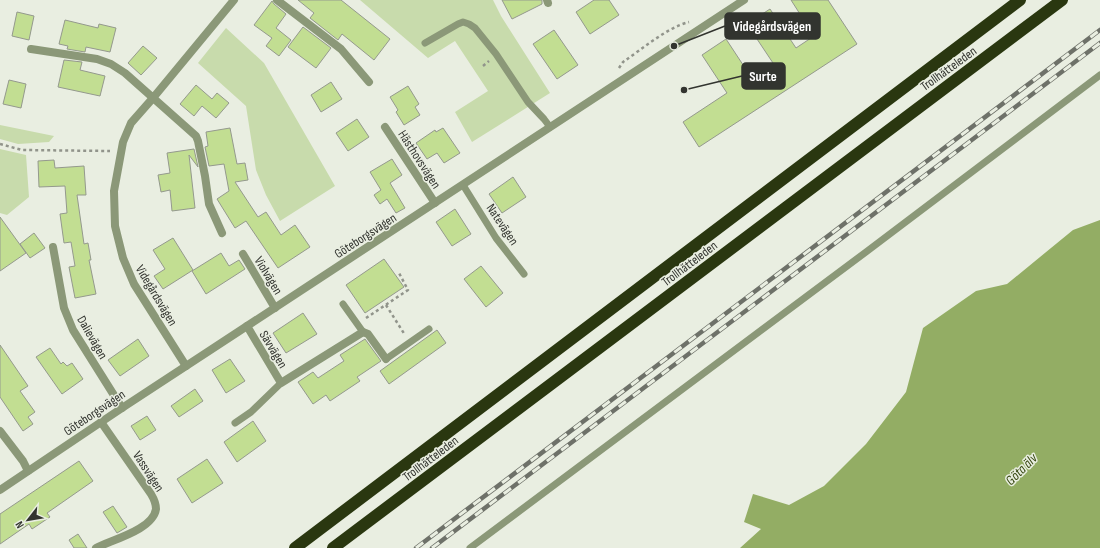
<svg xmlns="http://www.w3.org/2000/svg" width="1100" height="548" viewBox="0 0 1100 548" font-family="'Sofia Sans Condensed',sans-serif">
  <rect width="100%" height="100%" fill="#e9eee1"/>
  <path fill="#c8dbac" d="M360 0H493L501 16 550 93 472 142 455 112 488 91 455 41 428 58Z
    M226 28 264 63 335 186 280 221 266 195 256 170 246 106 198 63Z
    M0 125 54 136 49 142 18 144 0 139Z
    M0 149 26 155 29 197 7 215 0 213Z"/>
  <path fill="#93ad64" d="M1100 220V548H740L761 529 744 522 753 494 789 505 824 486 866 444 906 392 923 328 976 291 1007 284 1073 230Z"/>
  <path fill="#c2de92" stroke="#94998d" d="M298 0H341L390 39 374 60 342 34 338 40 310 18 314 13Z
    M502 0H542V4L512 19Z
    M594 0H609L619 15 590 34 576 12Z
    M791 0H828L857 44 699 147 683 122 727 93 702 55 726 39 751 77 773 63 747 24 770 9 796 48 814 36Z
    M272 1 274 4 286 14 276 28 291 40 279 56 266 46 272 38 254 25Z
    M17 12 34 16 29 40 12 36Z
    M65 20 98 28 99 24 116 28 110 52 86 47 85 52 67 49 68 46 59 44Z
    M303 27 331 48 316 68 288 47Z
    M554 30 578 65 557 79 533 44Z
    M143 46 157 58 141 75 128 63Z
    M64 60 82 62 80 70 105 76 100 96 58 87Z
    M9 80 26 84 21 108 3 104Z
    M331 82 342 99 321 112 311 95Z
    M196 85 212 99 217 93 229 103 216 118 202 106 194 116 180 104Z
    M408 86 419 104 415 107 420 115 404 125 396 112 398 110 390 97Z
    M357 119 369 137 348 151 336 133Z
    M230 128 237 164 245 163 248 180 235 182 258 217 266 212 281 235 295 225 310 247 278 268 246 221 235 228 217 199 229 191 224 164 209 166 205 147 208 146 206 132Z
    M443 128 460 153 444 163 437 153 427 159 416 143 435 130 436 132Z
    M194 149 198 167 189 155 195 208 172 211 170 190 161 192 158 175 170 173 167 153Z
    M392 159 402 175 390 183 405 208 396 213 387 199 380 204 374 195 381 190 370 172Z
    M54 160 55 168 84 166 86 195H77L84 244 88 243 91 260H89L96 294 75 298 69 267 75 266 71 242 64 243 60 214 67 213 65 186 39 187 38 161Z
    M513 177 526 197 502 213 489 194Z
    M455 209 471 234 452 246 436 222Z
    M0 217 26 253 0 271Z
    M34 233 45 248 30 258 20 244Z
    M173 238 193 270 163 289 154 276 165 269 153 250Z
    M221 253 229 266 239 260 245 269 206 294 192 271Z
    M384 259 404 287 365 313 346 285Z
    M481 266 503 293 486 307 464 279Z
    M303 313 317 334 286 353 273 333Z
    M437 330 446 343 389 384 380 371Z
    M138 339 149 356 120 376 108 360Z
    M365 339 381 361 357 377 360 381 330 401 326 395 313 404 298 382 313 372 318 378 344 361 340 355Z
    M0 345 28 386 20 391 35 412 28 417 33 424 23 431 0 397Z
    M50 348 61 364 63 362 67 366 72 363 83 379 62 394 36 357Z
    M230 359 245 381 226 393 212 370Z
    M195 389 203 401 179 417 171 406Z
    M147 416 156 430 140 440 131 426Z
    M253 421 266 441 237 462 224 442Z
    M207 459 223 483 192 503 177 479Z
    M79 461 93 481 47 513 50 517 32 529 29 524 0 544V514Z
    M113 506 127 527 117 533 103 512Z
    M78 534 87 548H74L69 540Z"/>
  <g fill="none" stroke-linecap="round" stroke-linejoin="round">
    <path stroke="#91948b" stroke-width="2.5" stroke-dasharray="3 3" stroke-linecap="butt" d="M483 66 489 61
      M619 68 623 62C642 49 668 27 689 22
      M0 144 22 150 110 151
      M386 305 405 335
      M366 318 408 290 399 273"/>
    <path stroke="#8b9878" stroke-width="7" d="M425 43 458 24 463 22 469 24 475 28 496 54 528 102 544 119 550 127
      M463 185 496 238 524 274
      M343 304 363 332
      M386 359 429 329
      M235 423 251 412 281 383
      M470 548 866 252 1100 75"/>
    <path stroke="#8b9878" stroke-width="8" d="M277 0 341 49 369 82
      M547 0 548 3
      M31 49 97 59 111 64 125 73 196 136 198 141 205 176 209 204 222 233
      M385 127 435 203
      M53 247 64 308 73 330 122 408
      M243 254 275 308
      M247 326 281 383 363 332 368 334 386 359
      M186 366 134 284 123 258 115 226 114 191 123 142 131 123 153 98 234 0
      M0 431 23 461 28 471
      M96 548C111 540 153 530 156 509 156 504 154 499 151 494L101 422"/>
    <path stroke="#8b9878" stroke-width="8" d="M0 490 122 408 744 0"/>
    <path stroke="#2a3710" stroke-width="12" d="M295 548 1020 0
      M333 548 1062 0"/>
    <g stroke="#6e7169" stroke-width="4.5">
      <path id="rail" d="M416 548 1100 30
        M432 548 1100 43"/>
    </g>
    <use href="#rail" stroke="#e9eee1" stroke-width="3" stroke-dasharray="9" stroke-linecap="butt"/>
  </g>
  <g text-anchor="middle" stroke-width="3" stroke-linejoin="round" paint-order="stroke">
    <g font-size="13" fill="#32342f" stroke="#e9eee1">
      <text transform="translate(948 68) rotate(-36)" y="5">Trollhätteleden</text>
      <text transform="translate(420 159) rotate(57)" y="5">Hästhovsvägen</text>
      <text transform="translate(503 224) rotate(56)" y="5">Natevägen</text>
      <text transform="translate(365 235) rotate(-33)" y="5">Göteborgsvägen</text>
      <text transform="translate(689 263) rotate(-37)" y="5">Trollhätteleden</text>
      <text transform="translate(269 275) rotate(59)" y="5">Violvägen</text>
      <text transform="translate(157 295) rotate(59)" y="5">Videgårdsvägen</text>
      <text transform="translate(93 337) rotate(60)" y="5">Dalievägen</text>
      <text transform="translate(274 349) rotate(59)" y="5">Sävvägen</text>
      <text transform="translate(94 412) rotate(-34)" y="5">Göteborgsvägen</text>
      <text transform="translate(430 458) rotate(-37)" y="5">Trollhätteleden</text>
      <text transform="translate(149 471) rotate(57)" y="5">Vassvägen</text>
    </g>
    <g font-size="14" font-style="italic" fill="#35460f" stroke="#e9eee1">
      <text transform="translate(1021 469) rotate(-45)" y="5">Göta älv</text>
    </g>
  </g>
  <path fill="none" stroke="#32342f" stroke-width="1.5" d="M674 46L725 26M684 90L742 76"/>
  <g fill="#32342f" stroke="#e9eee1" stroke-width="1.5">
    <circle cx="674" cy="46" r="4"/>
    <circle cx="684" cy="90" r="4"/>
  </g>
  <g fill="#32342f" stroke="#32342f" stroke-width="1.5">
    <rect x="725" y="13" width="95" height="26" rx="4"/>
    <rect x="742" y="63" width="43" height="26" rx="4"/>
  </g>
  <g font-size="14" text-anchor="middle" font-weight="bold" fill="#fff">
    <text x="772" y="31">Videgårdsvägen</text>
    <text x="763" y="81">Surte</text>
  </g>
  <g transform="translate(28 520) rotate(239)" stroke="#e9eee1" stroke-width="3" paint-order="stroke">
  <path d="M0-3L7 15L0 10L-7 15Z" fill="#32342f"/>
  <text y="-6" font-size="11" font-weight="bold" text-anchor="middle" fill="#32342f">N</text>
  </g>
</svg>
